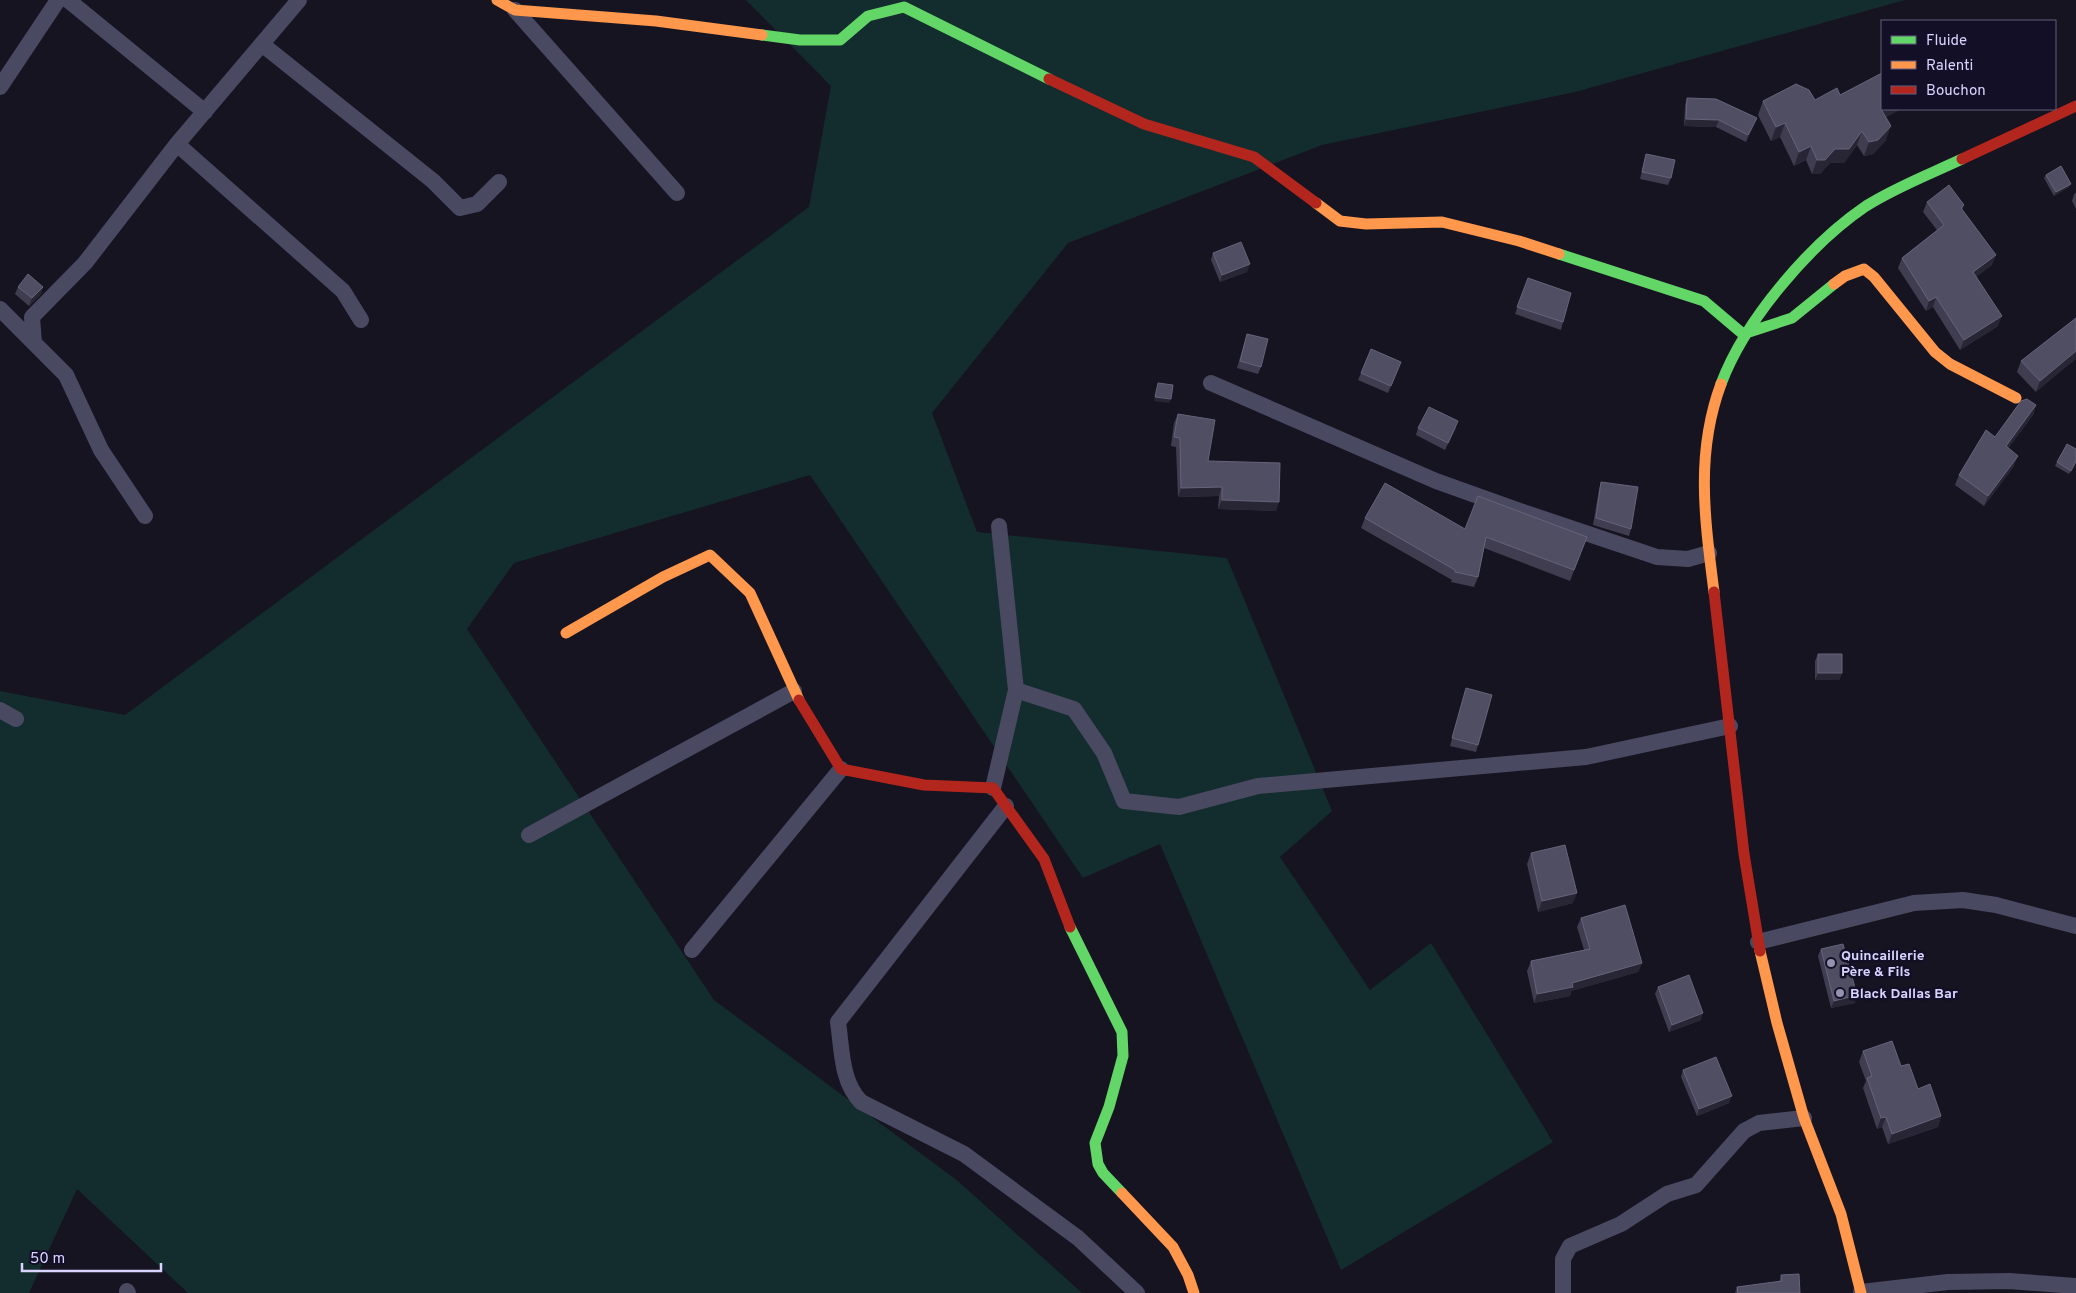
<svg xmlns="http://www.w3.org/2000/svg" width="2076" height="1293" viewBox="0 0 2076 1293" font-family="Overpass,sans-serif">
  <rect width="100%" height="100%" fill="#161421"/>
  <path fill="#132c2d" d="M746 0H1905L1575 92 1322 145 1068 243 932 413 977 532 1227 558 1332 811 1280 857 1370 990 1431 943 1553 1142 1341 1270 1160 844 1083 878 810 475 514 563 467 629 714 1000 958 1181 1082 1293H188L77 1189 29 1293H0V691L125 715 809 207 831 86Z"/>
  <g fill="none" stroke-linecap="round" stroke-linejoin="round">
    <path stroke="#4a4962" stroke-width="16" d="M68 0 205 112
      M515 10 677 193
      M263 45 433 181 460 208 477 204 499 182
      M0 87 58 0
      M177 144 343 291 361 320
      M0 309 66 375 101 450 145 516
      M34 343 32 317 85 263 177 144 299 0
      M1211 383 1436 481 1520 511 1657 557 1688 559 1709 553
      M1016 690 1074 709 1104 753 1124 801 1179 807 1258 786 1586 757 1730 726
      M0 710 16 719
      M993 788 1016 690 999 526
      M1006 806 838 1022C842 1049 841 1082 861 1102L964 1154 1078 1238 1137 1293
      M529 835 794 691
      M1758 942 1914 903 1963 900 1996 905 2076 926
      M692 950 841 769
      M127 1291 128 1293
      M1861 1292 1948 1282 2009 1281 2076 1286
      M1563 1293V1259L1570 1246 1621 1224 1667 1194 1696 1185 1744 1131 1759 1123 1804 1118"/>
    <path stroke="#63d668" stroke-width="11" d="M762 35 800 40H840L868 16 904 7 1049 79
      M1559 254 1704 301 1743 334 1792 318 1834 284
      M1721 384C1745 320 1810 244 1866 206 1896 187 1930 174 1962 159
      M1070 927 1122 1032 1123 1056 1109 1107 1095 1143 1098 1164 1103 1173 1122 1193"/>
    <path stroke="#ff974d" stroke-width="11" d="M497 0 515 10 656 21 762 35
      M1316 203 1340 221 1366 224 1442 222 1519 241 1559 254
      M1834 284 1845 276 1864 269 1874 277 1935 352 1950 364 2016 398
      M1714 592C1705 520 1695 454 1721 384
      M566 633 663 577 710 555 750 593 799 700
      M1760 951 1777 1023 1804 1118 1841 1214 1861 1293
      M1122 1193 1173 1247 1188 1275 1194 1293"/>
    <path stroke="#b3261e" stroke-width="11" d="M1049 79 1144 124 1254 157 1316 203
      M1962 159 2076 106
      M1714 592 1744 854 1760 951
      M799 700 841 769 924 785 993 788 1044 859 1070 927"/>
  </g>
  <path fill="#403d50" d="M1840 95 1882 109H1901L1886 117V140L1873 154 1864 156 1857 145 1844 163H1830L1820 174H1812L1806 160 1794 166 1780 137 1771 141 1758 115 1763 101 1815 100Z
    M1687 98 1754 125 1746 142 1716 127 1684 126 1685 105Z
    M1646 154 1671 178 1668 185 1640 179Z
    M2046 175 2069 187 2054 196 2044 178Z
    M2076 193V209L2072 201 2074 194Z
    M1927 202 1964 205 1962 210 1992 265 1976 276 1998 326 1960 350 1933 307 1926 311 1898 268 1902 258 1937 230 1923 212Z
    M1213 253 1247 272 1220 282 1211 260Z
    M1528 278 1563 322 1561 330 1515 314Z
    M18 287H43L41 294 29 306 15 294Z
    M2076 318 2036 392 2017 372 2021 361Z
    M1247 334 1261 367 1258 374 1237 368Z
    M1401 362 1388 393 1358 380 1361 373Z
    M2036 405 2033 415 2008 448 2014 466 1984 506 1955 485 1959 475 1995 437Z
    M1178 414 1208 461 1276 511 1218 509 1219 496 1178 497 1176 447 1171 446 1174 423Z
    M1418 428H1456L1445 450 1416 435Z
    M2076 449V463L2069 474 2055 466 2057 462Z
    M1601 482 1631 529 1629 536 1593 525 1599 489Z
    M1365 518 1465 529 1587 537 1570 581 1484 548 1478 577 1474 587 1451 582 1452 580 1361 528Z
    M1818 654 1842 673 1839 680H1815V661Z
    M1466 688 1478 745 1476 752 1450 746Z
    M1531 853 1573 903 1538 912 1527 864Z
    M1581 918 1642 963 1638 972 1571 991 1570 996 1534 1003 1527 971 1531 961 1584 950 1577 927Z
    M1821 949 1855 1003 1831 1008 1818 956Z
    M1658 987 1701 1020 1669 1032 1655 994Z
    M1863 1051 1901 1066 1918 1089 1941 1116 1938 1127 1888 1144 1882 1127 1877 1129 1863 1088 1866 1081 1859 1062Z
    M1683 1070 1729 1103 1697 1116 1681 1077Z
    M1781 1275 1800 1293H1735L1737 1287 1779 1282Z"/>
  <path fill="#282635" d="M1882 108V109H1901L1876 123 1881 109Z
    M1757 118 1754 125 1746 142 1748 135Z
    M1686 119 1719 120 1716 127 1684 126Z
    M1785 123 1780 137 1771 141 1776 127Z
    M1891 126 1886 140 1873 154 1864 156 1869 142Z
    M1862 131 1857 145 1844 163H1830L1820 174H1812L1817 160Z
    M1811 146 1806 160 1794 166 1799 152Z
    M2071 184 2069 187 2054 196 2056 192Z
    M1996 255 1992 265 1970 282 1973 272Z
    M1250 264 1247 272 1220 282 1222 275Z
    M43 287 41 294 29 306 32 298Z
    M1936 297 1933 307 1926 311 1929 301Z
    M2002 316 1998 326 1960 350 1964 340Z
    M2076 351V359L2036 392 2040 381Z
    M1155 397 1171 399 1169 403 1154 401Z
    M2036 405 2033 415 2003 456 2006 446Z
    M1458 421 1456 428 1445 450 1448 443Z
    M2018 456 2014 466 1984 506 1988 496Z
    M1222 487 1219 496 1178 497 1181 488Z
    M1222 500 1279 502 1276 511 1218 509Z
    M1818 673H1842L1839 680H1815Z
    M1577 893 1573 903 1538 912 1542 901Z
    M1642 963 1638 972 1571 991 1570 996 1534 1003 1537 994 1572 983Z
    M1857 995 1855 1003 1831 1008 1834 1001Z
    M1703 1013 1701 1020 1669 1032 1672 1025Z
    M1732 1096 1729 1103 1697 1116 1699 1109Z
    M1941 1116 1938 1127 1888 1144 1892 1134Z
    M1886 1117 1882 1127 1877 1129 1881 1118Z"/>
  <path fill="#504e63" stroke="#66637b" d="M1882 73V108L1881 109 1891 126 1878 140 1869 142 1862 131 1849 149H1835L1825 160H1817L1811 146 1799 152 1785 123 1776 127 1763 101 1796 84 1809 90 1815 100 1837 88 1840 95Z
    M1687 98 1716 99 1757 118 1748 135 1719 120 1686 119Z
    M1646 154 1675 160 1671 178 1642 172Z
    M2061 166 2071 184 2056 192 2046 175Z
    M1949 185 1964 205 1961 208 1996 255 1973 272 2002 316 1964 340 1936 297 1929 301 1902 258 1944 225 1927 202Z
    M1241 242 1250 264 1222 275 1213 253Z
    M28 274 43 287 32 298 18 287Z
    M1528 278 1571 293 1563 322 1517 307Z
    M2076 318V351L2040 381 2021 361Z
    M1247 334 1268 339 1261 367 1240 361Z
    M1371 349 1401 362 1391 386 1361 373Z
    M1158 383 1173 385 1171 399 1155 397Z
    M2027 399 2036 405 2006 446 2018 456 1988 496 1959 475 1986 430 1995 437 2021 401Z
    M1429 407 1458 421 1448 443 1418 428Z
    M1178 414 1215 420 1208 461 1280 463 1279 502 1222 500V487L1181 488 1180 438 1174 437Z
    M2067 444 2076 449V461L2071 471 2057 462Z
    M1601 482 1638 487 1631 529 1596 518Z
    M1385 483 1465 529 1478 496 1587 537 1574 570 1486 537 1478 577 1455 572V570L1365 518Z
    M1818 654H1842V673H1818Z
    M1466 688 1492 695 1478 745 1452 738Z
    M1565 845 1577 893 1542 901 1531 853Z
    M1625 905 1642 963 1572 983 1573 987 1537 994 1531 961 1590 949 1581 918Z
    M1843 944 1857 995 1834 1001 1821 949Z
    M1689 975 1703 1013 1672 1025 1658 987Z
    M1892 1041 1901 1066 1909 1064 1918 1089 1930 1084 1941 1116 1892 1134 1886 1117 1881 1118 1867 1078 1872 1076 1863 1051Z
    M1716 1057 1732 1096 1699 1109 1683 1070Z
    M1799 1274 1800 1293H1738L1737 1287 1782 1281 1781 1275Z"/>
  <g fill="#9591b1" stroke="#130f26" stroke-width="2">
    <circle cx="1831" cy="963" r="5"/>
    <circle cx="1840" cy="993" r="5"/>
  </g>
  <g text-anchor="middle" stroke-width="5" stroke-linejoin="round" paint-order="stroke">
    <g font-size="14" font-weight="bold" fill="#d9d4ff" stroke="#130f26" text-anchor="start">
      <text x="1841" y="960">Quincaillerie<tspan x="1841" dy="16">Père &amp; Fils</tspan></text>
      <text x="1850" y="998">Black Dallas Bar</text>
    </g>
  </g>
  <rect x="1881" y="20" width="175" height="90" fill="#130f26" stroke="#625e7d"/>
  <rect x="1891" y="36" width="25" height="8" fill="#63d668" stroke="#625e7d"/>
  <text x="1926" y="45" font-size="15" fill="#d9d4ff">Fluide</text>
  <rect x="1891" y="61" width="25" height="8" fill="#ff974d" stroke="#625e7d"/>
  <text x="1926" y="70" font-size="15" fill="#d9d4ff">Ralenti</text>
  <rect x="1891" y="86" width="25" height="8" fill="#b3261e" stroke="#625e7d"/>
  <text x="1926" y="95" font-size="15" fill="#d9d4ff">Bouchon</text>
  <path d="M22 1263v8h139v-8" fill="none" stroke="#d9d4ff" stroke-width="2.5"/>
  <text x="30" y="1263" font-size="15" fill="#d9d4ff" stroke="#130f26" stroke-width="4" paint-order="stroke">50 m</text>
</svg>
